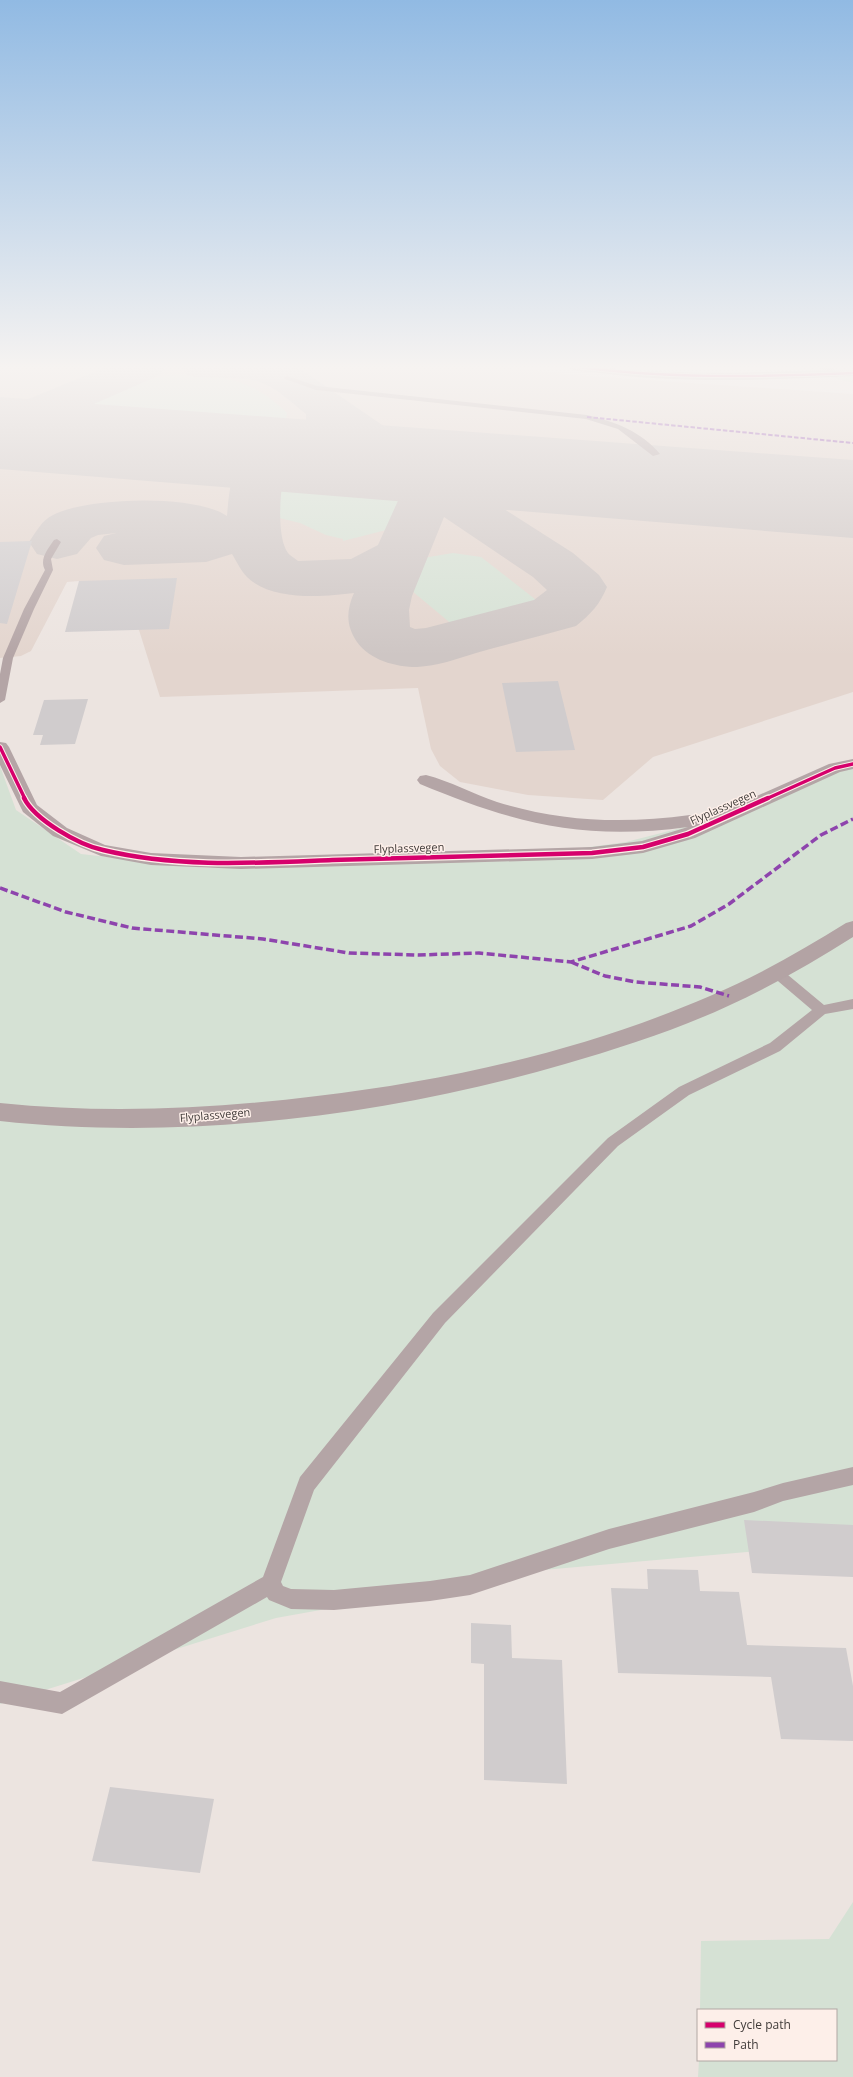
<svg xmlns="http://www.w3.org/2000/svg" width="853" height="2077" viewBox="0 0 853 2077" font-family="'Open Sans',sans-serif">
  <rect width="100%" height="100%" fill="#ece4e0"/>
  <path fill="#e3d5ce" d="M0 366H494L573 375 853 394V692L653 757 603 800 528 795 460 782 440 766 431 749 418 688 160 697 139 630 79 581 67 582 31 651 21 656 0 658Z"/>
  <path fill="#d5e1d4" d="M789 366H853V383Z
    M196 374C233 377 260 386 287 413L286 420C264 445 135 425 101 423L84 417 80 411C83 401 140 382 153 379 166 375 181 374 196 374Z
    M282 477 284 481 310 484 390 485C393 494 402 499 406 507L398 527 343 541V539L326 535 300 523 271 516 269 514 271 488 270 487Z
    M176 525 183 528 184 536 123 538 129 528 133 526Z
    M453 553 481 557 540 603 539 607 481 624 454 626 412 591 404 580 410 564 423 558Z
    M853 759V1540L814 1546 543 1570 276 1618 0 1704V766L16 810 81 854 206 868 487 861 626 842 728 816Z
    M853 1902V2077H698L699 2060H836V2010H700L701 1941 829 1939Z"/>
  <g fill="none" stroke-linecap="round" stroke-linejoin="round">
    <path fill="#cec6c4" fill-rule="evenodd" d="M109 366H167L160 375 53 422 0 437V408L21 402Z
      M180 366H296L391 431 441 460 477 455 495 459 502 470 495 481 468 486 573 553 599 575 607 587C600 604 591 614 576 626 543 635 509 644 476 653 457 659 437 666 417 667 395 667 370 660 357 642 346 626 346 611 354 593 323 597 271 601 247 577 241 571 237 562 232 554L206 562 124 565 104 560 96 548 104 536 116 533 98 535 91 538 77 554 57 559 37 554 29 542C36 532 42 520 53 515 88 497 195 494 227 516 229 491 232 464 247 443 266 438 290 435 306 421V414C292 403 277 388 260 382 241 375 210 381 187 375ZM341 440 406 483 378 545 351 559 298 561C295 558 290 556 288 553 275 535 281 483 286 462L326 450ZM444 517 533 577 547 590 534 600 426 628 415 629 410 627 409 610 412 596Z"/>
    <path fill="#cec6c4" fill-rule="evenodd" d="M0 397 853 460V538L0 469Z"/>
  </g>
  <path fill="#d0cccd" d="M32 541 7 624 0 623V542Z
    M177 578 169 629 65 632 79 581Z
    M558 681 575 750 516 752 502 683Z
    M88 699 75 744 40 745 43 735H33L44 700Z
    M744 1520 853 1525V1577L752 1573Z
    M647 1569 698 1570 700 1591 739 1592 747 1645 846 1648 853 1686V1741L781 1739 771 1677 618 1673 611 1588 648 1589Z
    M471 1623 511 1625 512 1658 562 1660 567 1784 484 1780V1664L471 1663Z
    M110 1787 214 1799 200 1873 92 1861Z"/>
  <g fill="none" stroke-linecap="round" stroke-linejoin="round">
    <path fill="#b4a5a6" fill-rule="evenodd" d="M287 376 317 386 587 415C615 422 641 431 660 454L653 456 618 429 586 419 316 390 285 379 284 378Z
      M57 539 61 542 51 559 53 570 34 609 13 658 5 700 0 703V674L3 658 24 609 45 570C39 559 48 549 54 540Z
      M777 968 782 970 824 1005 853 999V1009L825 1014 780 1051 689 1095 618 1146 445 1323 314 1490 281 1582 283 1586 291 1589 334 1590 430 1581 470 1575 609 1529 754 1492 783 1483 853 1467V1485L783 1501 754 1512 609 1549 470 1595 430 1601 334 1610 291 1609 269 1600 267 1597 62 1714 0 1703V1681L60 1692 263 1577 300 1477 433 1313 608 1138 679 1087 770 1043 812 1010 772 976 770 973 772 970Z"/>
    <path fill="#b4a5a6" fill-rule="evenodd" d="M816 366H828L841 374 836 377Z
      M0 742 6 743 9 747 37 805 67 828 105 845 151 853 241 857 592 847 642 841 688 827C584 841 516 824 420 784L417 780 420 776 426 775C450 781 473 794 497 802 561 822 624 824 690 815L696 817 698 822 829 764 853 759V769L840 772 695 838 643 853 592 859 241 869 151 865 101 856 53 836 23 812 0 765Z"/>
    <path fill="#b4a5a6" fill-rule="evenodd" d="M566 366H590L640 371 712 373 853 370V376C766 380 678 384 592 372 584 371 570 372 566 366Z"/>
    <path fill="#b3a3a4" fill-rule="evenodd" d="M853 921V937C812 963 772 986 728 1006 676 1030 620 1048 565 1064 387 1116 185 1141 0 1121V1103C106 1114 212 1109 317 1096 452 1080 585 1050 710 996 758 976 802 950 846 923Z"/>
    <path stroke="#8e44ad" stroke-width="2" stroke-dasharray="4.5 2" stroke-linecap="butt" d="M587 417 853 443"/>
    <path stroke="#8e44ad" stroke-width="3.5" stroke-dasharray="8 3.5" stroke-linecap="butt" d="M0 888 66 912 132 928 263 939 349 953 418 955 479 953 571 962 691 926 729 904 821 835 853 819
      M571 962 605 976 636 982 700 987 729 996"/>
    <g stroke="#fdefe9" stroke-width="4">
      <path id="cycleway-far2" d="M571 366C665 379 759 377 853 373"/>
    </g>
    <g stroke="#fdefe9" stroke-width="5.5">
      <path id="cycleway-far1" d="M0 747 25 799
        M766 799 835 768 853 764"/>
    </g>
    <g stroke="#fdefe9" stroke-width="7">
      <path id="cycleway" d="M24 798C35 820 79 845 103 850 177 868 256 863 332 860 419 858 505 855 592 853L643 847 688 834 768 798"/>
    </g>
    <use href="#cycleway-far2" stroke="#d6006c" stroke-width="2.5"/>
    <use href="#cycleway-far1" stroke="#d6006c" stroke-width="3.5"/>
    <use href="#cycleway" stroke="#d6006c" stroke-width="4.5"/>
  </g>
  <linearGradient id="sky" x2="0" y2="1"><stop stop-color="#91bae3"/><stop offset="0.56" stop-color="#f6f3f1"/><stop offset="1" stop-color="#f6f3f1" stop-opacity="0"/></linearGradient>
  <rect width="853" height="656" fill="url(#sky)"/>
  <g text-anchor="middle" stroke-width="3" stroke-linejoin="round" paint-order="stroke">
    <g font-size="11" fill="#403b39" stroke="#fdefe9">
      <text transform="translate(723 807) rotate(-24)" y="4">Flyplassvegen</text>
      <text transform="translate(409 848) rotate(-2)" y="4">Flyplassvegen</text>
      <text transform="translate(215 1115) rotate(-5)" y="4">Flyplassvegen</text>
    </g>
  </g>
  <rect x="697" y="2009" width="140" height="52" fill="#fdefe9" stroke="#b1a7a3"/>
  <rect x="705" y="2022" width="20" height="6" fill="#d6006c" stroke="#b1a7a3"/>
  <text x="733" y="2029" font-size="12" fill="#403b39">Cycle path</text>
  <rect x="705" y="2042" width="20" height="6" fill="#8e44ad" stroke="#b1a7a3"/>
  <text x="733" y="2049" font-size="12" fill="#403b39">Path</text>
</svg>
